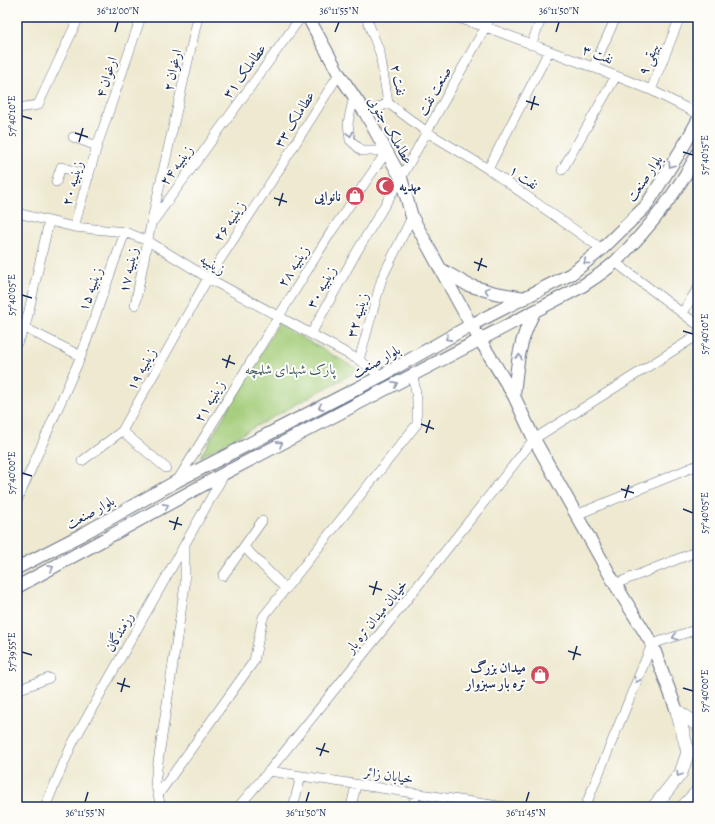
<svg xmlns="http://www.w3.org/2000/svg" width="715" height="824" viewBox="0 0 715 824" font-family="Alegreya,Amiri,serif">
  <rect width="100%" height="100%" fill="#fdfcf7"/>
  <filter id="ink" filterUnits="userSpaceOnUse"><feTurbulence type="fractalNoise" baseFrequency=".025" numOctaves="2"/><feDisplacementMap in="SourceGraphic" scale="8" xChannelSelector="R" yChannelSelector="G"/><feConvolveMatrix kernelMatrix="1 2 1 2 8 2 1 2 1" color-interpolation-filters="sRGB"/></filter>
  <filter id="wash" filterUnits="userSpaceOnUse"><feTurbulence type="fractalNoise" baseFrequency=".012" numOctaves="4" result="noise"/><feDisplacementMap in="SourceGraphic" scale="16" xChannelSelector="R" yChannelSelector="G"/><feGaussianBlur stdDeviation="0.9" result="paint"/><feColorMatrix in="noise" values="0 0 0 0 0 0 0 0 0 0 0 0 0 0 0 0 0 1.4 0 .05"/><feComposite in="paint" operator="in"/></filter>
  <g filter="url(#wash)">
    <rect width="100%" height="100%" fill="#eee9d0"/>
    <path fill="#a2cc78" stroke="#5e7e6b" d="M278 324 359 370 200 457Z"/>
  </g>
  <g filter="url(#ink)">
    <g fill="none" stroke-linecap="round" stroke-linejoin="round">
      <g stroke="#657086" stroke-width="10">
        <path id="minor" d="M366 17 380 53 388 103 427 132 488 169 602 249
          M455 17 486 27 616 76 651 90 698 114
          M531 45 542 17
          M593 68 616 17
          M651 90 680 17
          M354 96 348 123 350 140 362 151H387
          M17 110 18 108 38 105 79 17
          M366 114 388 103
          M73 137 97 146
          M488 169 549 51
          M562 170 616 76
          M56 182 61 167 89 176
          M17 213 74 227 125 232 148 241 208 278 311 334 359 360 381 376
          M154 220 301 17
          M74 227 97 146 141 17
          M615 262 698 325
          M135 305 151 224 198 17
          M683 312 698 288
          M17 326 25 328 81 356
          M311 334 356 253 401 178 491 17
          M17 343 25 328 49 221
          M359 360 382 278 412 217
          M122 431 166 468
          M82 461 122 431 208 278 273 179 339 74
          M177 481 331 232 387 151
          M17 501 81 356 125 232
          M576 515 698 465
          M244 547 286 589
          M223 576 262 521
          M615 584 698 551
          M17 690 49 678
          M269 771 505 807
          M158 795 254 661 263 617 417 424V400L413 375
          M45 807 72 744 225 473
          M161 807 155 782 185 585V545
          M238 807 269 771 386 626 534 439 698 335
          M293 807 301 776
          M351 807 356 785
          M413 807 416 794
          M585 807 652 644 698 629"/>
      </g>
      <g stroke="#657086" stroke-width="14">
        <path id="major" d="M308 17 339 74 366 114 401 178 412 217 471 325 514 396 534 439 615 584 652 644 677 711
          M442 270 468 285 495 293 525 298
          M514 396C517 364 519 341 534 312
          M17 568 81 535 177 481 381 376 471 325 571 274 602 249 646 206 686 142 698 120
          M17 587 225 473 579 288C591 280 605 272 616 261 648 230 677 192 698 153"/>
      </g>
      <g stroke="#657086" stroke-width="14">
        <path id="highway" d="M677 711 698 725
          M654 807 681 773 688 752 677 711
          M683 807 698 791"/>
      </g>
      <use href="#minor" stroke="#fff" stroke-width="9"/>
      <use href="#major" stroke="#fff" stroke-width="12"/>
      <use href="#highway" stroke="#fff" stroke-width="13"/>
    </g>
    <defs><path id="oneway-chevron" d="M-2-3.5L2.5 0L-2 3.5" fill="none" stroke-width="1.6" stroke-linecap="round" stroke-linejoin="round"/></defs>
    <g stroke="#8d97ae">
      <use href="#oneway-chevron" transform="translate(350 134) rotate(78)"/>
      <use href="#oneway-chevron" transform="translate(671 165) rotate(122)"/>
      <use href="#oneway-chevron" transform="translate(586 262) rotate(141)"/>
      <use href="#oneway-chevron" transform="translate(487 290) rotate(-164)"/>
      <use href="#oneway-chevron" transform="translate(448 338) rotate(151)"/>
      <use href="#oneway-chevron" transform="translate(519 357) rotate(-77)"/>
      <use href="#oneway-chevron" transform="translate(395 384) rotate(-26)"/>
      <use href="#oneway-chevron" transform="translate(321 407) rotate(153)"/>
      <use href="#oneway-chevron" transform="translate(280 444) rotate(-28)"/>
      <use href="#oneway-chevron" transform="translate(166 506) rotate(-29)"/>
      <use href="#oneway-chevron" transform="translate(51 568) rotate(-28)"/>
      <use href="#oneway-chevron" transform="translate(675 637) rotate(162)"/>
      <use href="#oneway-chevron" transform="translate(637 680) rotate(112)"/>
      <use href="#oneway-chevron" transform="translate(679 774) rotate(122)"/>
    </g>
  </g>
  <path fill="none" stroke="#1b2f5e" stroke-width="1.5" d="M115 32 118 22M335 32 339 22M556 32 559 22M526 101 539 105M531 110 535 96M22 116 32 119M75 133 88 137M79 142 83 128M683 152 693 155M274 198 287 202M279 206 283 193M474 262 487 267M478 271 482 258M22 295 32 298M683 331 693 334M222 359 235 364M226 368 230 355M421 424 434 429M426 433 430 420M22 473 32 476M621 489 634 493M625 498 629 485M683 509 693 513M169 521 182 525M174 530 178 517M369 586 382 590M373 595 377 581M568 651 581 655M22 652 32 655M573 660 577 646M117 683 130 687M683 688 693 691M121 692 125 678M316 748 329 752M320 756 325 743M85 802 88 792M306 802 309 792M526 802 529 792"/>
  <defs>
    <g id="mosque-disc" transform="scale(1)"><circle r="9.5" fill="#d1495b" stroke="#fdfcf7"/><path d="M3.5-4.9A6 6 0 1 0 3.5 4.9A5 5 0 1 1 3.5-4.9Z" fill="#fff"/></g>
    <g id="shop-disc" transform="scale(1)"><circle r="9.5" fill="#d1495b" stroke="#fdfcf7"/><path d="M-5-2.5h2.3a2.7 3.5 0 0 1 5.4 0H5L5.5 6h-11ZM-1.5-2.5h3a1.5 2.3 0 0 0-3 0Z" fill="#fff"/></g>
  </defs>
  <g fill-rule="evenodd">
    <use href="#mosque-disc" x="385" y="186"/>
    <use href="#shop-disc" x="355" y="196"/>
    <use href="#shop-disc" x="540" y="675"/>
  </g>
  <g text-anchor="middle" stroke-width="4" stroke-linejoin="round" paint-order="stroke">
    <g font-size="14" fill="#1b2f5e" stroke="#fdfcf7">
      <text transform="translate(598 54) rotate(20)" y="5">نفت ۳</text>
      <text transform="translate(648 59) rotate(-68)" y="5">بیهقی ۹</text>
      <text transform="translate(172 70) rotate(-77)" y="5">ارغوان ۲</text>
      <text transform="translate(244 71) rotate(-54)" y="5">عطاملک ۳۱</text>
      <text transform="translate(106 77) rotate(-72)" y="5">ارغوان ۴</text>
      <text transform="translate(399 80) rotate(79)" y="5">نفت ۲</text>
      <text transform="translate(434 91) rotate(-61)" y="5">صنعت نفت</text>
      <text transform="translate(294 119) rotate(-58)" y="5">عطاملک ۳۳</text>
      <text transform="translate(391 130) rotate(60)" y="5">عطاملک جنوبی</text>
      <text transform="translate(176 165) rotate(-54)" y="5">زینبیه ۲۴</text>
      <text transform="translate(524 177) rotate(35)" y="5">نفت ۱</text>
      <text transform="translate(644 178) rotate(-56)" y="5">بلوار صنعت</text>
      <text transform="translate(72 183) rotate(-74)" y="5">زینبیه ۲۰</text>
      <text transform="translate(229 221) rotate(-56)" y="5">زینبیه ۲۶</text>
      <text transform="translate(213 264) rotate(30)" y="5">زینبیه</text>
      <text transform="translate(293 266) rotate(-58)" y="5">زینبیه ۲۸</text>
      <text transform="translate(128 270) rotate(-78)" y="5">زینبیه ۱۷</text>
      <text transform="translate(321 287) rotate(-61)" y="5">زینبیه ۳۰</text>
      <text transform="translate(90 289) rotate(-70)" y="5">زینبیه ۱۵</text>
      <text transform="translate(357 315) rotate(-74)" y="5">زینبیه ۳۲</text>
      <text transform="translate(376 361) rotate(-29)" y="5">بلوار صنعت</text>
      <text transform="translate(141 369) rotate(-61)" y="5">زینبیه ۱۹</text>
      <text transform="translate(209 401) rotate(-59)" y="5">زینبیه ۲۱</text>
      <text transform="translate(90 512) rotate(-29)" y="5">بلوار صنعت</text>
      <text transform="translate(376 616) rotate(-51)" y="5">خیابان میدان تره بار</text>
      <text transform="translate(119 632) rotate(-61)" y="5">رزمندگان</text>
      <text transform="translate(389 775) rotate(9)" y="5">خیابان زائر</text>
    </g>
    <g font-size="14" font-weight="bold" fill="#1b2f5e" stroke="#fdfcf7" text-anchor="end">
      <text x="399" y="191" text-anchor="start">مهدیه</text>
      <text x="341" y="201">نانوایی</text>
      <text x="526" y="672">میدان بزرگ<tspan x="526" dy="16">تره بار سبزوار</tspan></text>
    </g>
    <g font-size="14" fill="#445e66" stroke="#fdfcf7">
      <text x="290" y="374">پارک شهدای شلمچه</text>
    </g>
  </g>
  <rect width="715" height="824" fill="none" stroke="#fdfcf7" stroke-width="44"/>
  <rect x="22" y="22" width="671" height="780" fill="none" stroke="#1b2f5e" stroke-width="1.5"/>
  <g font-size="10" text-anchor="middle" fill="#1b2f5e">
    <text x="118" y="14">36°12'00"N</text>
    <text x="339" y="14">36°11'55"N</text>
    <text x="559" y="14">36°11'50"N</text>
    <text transform="translate(11 116) rotate(-90)" y="4">57°40'10"E</text>
    <text transform="translate(704 155) rotate(-90)" y="4">57°40'15"E</text>
    <text transform="translate(11 295) rotate(-90)" y="4">57°40'05"E</text>
    <text transform="translate(704 334) rotate(-90)" y="4">57°40'10"E</text>
    <text transform="translate(11 473) rotate(-90)" y="4">57°40'00"E</text>
    <text transform="translate(704 513) rotate(-90)" y="4">57°40'05"E</text>
    <text transform="translate(11 652) rotate(-90)" y="4">57°39'55"E</text>
    <text transform="translate(704 691) rotate(-90)" y="4">57°40'00"E</text>
    <text x="85" y="816">36°11'55"N</text>
    <text x="306" y="816">36°11'50"N</text>
    <text x="526" y="816">36°11'45"N</text>
  </g>
</svg>
